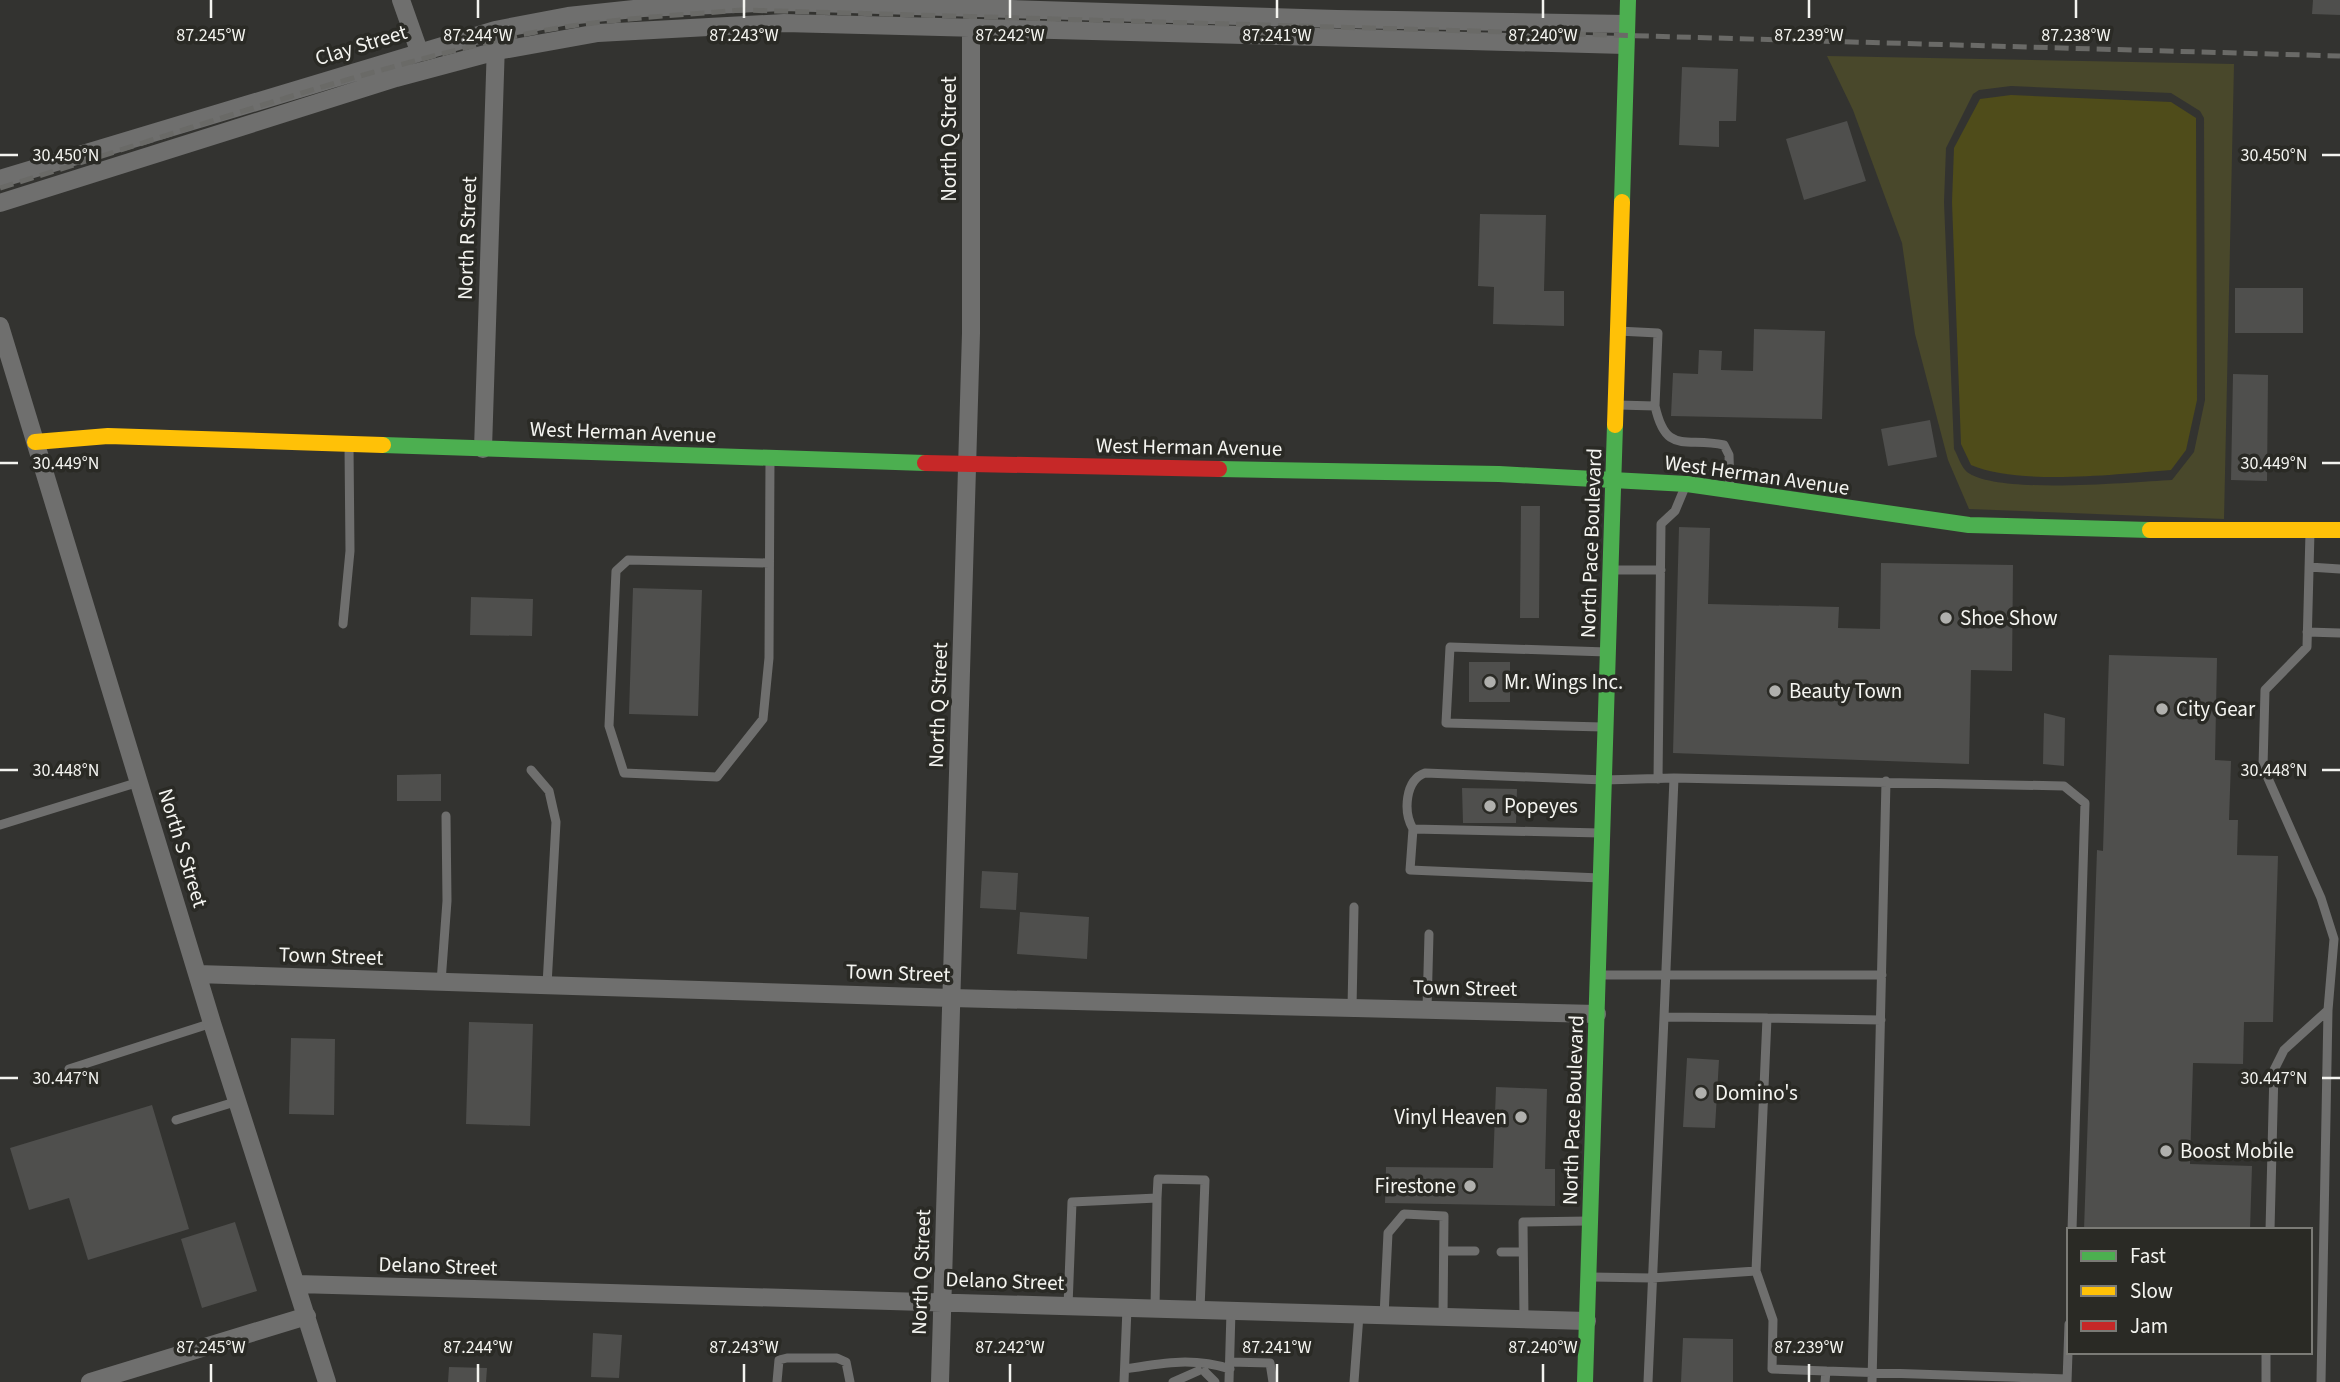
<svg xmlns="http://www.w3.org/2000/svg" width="2340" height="1382" viewBox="0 0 2340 1382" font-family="'Source Sans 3',sans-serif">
  <rect width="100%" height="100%" fill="#333330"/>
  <path fill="#49482b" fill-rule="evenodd" d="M1827 56 2234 64 2224 519 1969 509 1948 460 1915 334 1902 243 1853 110ZM2011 86 2171 93 2200 111 2204 118 2205 400 2194 452 2172 480C2131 482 1997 495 1967 472 1961 467 1958 456 1954 449L1944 202 1946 148 1973 94 1979 90Z"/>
  <path fill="#4f4c1a" d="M2011 95 2171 102 2196 118 2197 400 2186 450 2171 470C2116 474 2021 486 1971 465L1961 444 1952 202 1954 148 1980 99Z"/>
  <path fill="#4f4f4d" d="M2313 0H2340V15L2312 14Z
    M1682 67 1738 69 1736 121H1719V147L1679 145Z
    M1847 121 1866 181 1804 200 1786 139Z
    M1480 214 1546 215 1544 291H1564V326L1493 324 1494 287 1478 286Z
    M2235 288H2303V333H2235Z
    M1754 329 1825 331 1822 419 1671 416 1673 373 1698 374 1699 350 1722 351 1721 370 1753 371Z
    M2233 374 2268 375 2267 481 2231 480Z
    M1930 420 1937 457 1888 466 1881 429Z
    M1521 506H1540L1539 618H1520Z
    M1679 527 1710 528 1708 604 1839 607 1838 628 1880 629 1881 563 2013 565 2012 671 1971 670 1969 764 1673 753Z
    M633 588 702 590 698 716 629 714Z
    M471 597 533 599 532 636 470 635Z
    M2109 655 2217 658 2215 760 2231 761 2229 820H2238L2237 855 2278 856 2273 1022H2244L2243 1064 2193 1063 2190 1164 2252 1166 2250 1230H2084L2097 850 2103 851Z
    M1469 662H1510V702H1469Z
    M2044 713 2065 718 2064 766 2043 764Z
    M441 774V801H397V775Z
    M1462 788 1517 789 1516 823H1463Z
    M982 871 1018 873 1016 910 980 908Z
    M1020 912 1089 917 1087 959 1017 954Z
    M469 1022 533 1024 530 1126 466 1124Z
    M291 1038 335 1039 334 1115 289 1114Z
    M1687 1058 1719 1060 1715 1128 1683 1127Z
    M1496 1087 1547 1089 1545 1169H1555V1206L1385 1203 1386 1167 1493 1168Z
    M152 1105 189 1229 88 1260 69 1198 29 1210 10 1148Z
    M235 1222 257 1291 202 1308 181 1239Z
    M593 1333 622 1335 619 1378 591 1377Z
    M1683 1338 1733 1339V1382H1681Z
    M449 1367 487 1368 486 1382H448Z"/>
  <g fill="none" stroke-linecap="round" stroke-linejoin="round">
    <path stroke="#6f6f6e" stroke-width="9" d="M1618 405 1655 406 1658 333 1618 331
      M1655 406C1666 455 1684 437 1724 445L1729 455 1730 488
      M769 563 628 560 616 571 609 726 624 773 717 777 763 719 769 658 770 459
      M2309 567 2340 569
      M1612 570H1661
      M343 624 350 551 349 446
      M2307 632 2340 633
      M1603 727 1446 723 1450 647 1607 652
      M531 770 549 791 556 822 547 985
      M1658 779 1661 524 1675 511 1685 487
      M0 825 139 782
      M1413 829 1410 870 1600 878
      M1601 833 1413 829C1403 812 1405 780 1425 773L1604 780 1674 778
      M1600 975H1882
      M441 982 447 901 446 816
      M1352 1008 1354 907
      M1427 1009 1429 934
      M1767 1018 1881 1020
      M69 1069 212 1023
      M176 1120 238 1101
      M2270 1230 2274 1070 2284 1050 2328 1010 2334 939 2321 898 2263 767 2265 690 2307 647 2310 532
      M1445 1251H1475
      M1501 1252H1523
      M1591 1277 1652 1278 1756 1271
      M1068 1306 1072 1202 1157 1198 1158 1179 1205 1180 1200 1310
      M1155 1308 1157 1198
      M1384 1316 1388 1233 1404 1214 1444 1216 1443 1317
      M1524 1319 1523 1222 1588 1221
      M1230 1362 1270 1363 1273 1382
      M1125 1369C1162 1363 1193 1357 1230 1369
      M1826 1371 2067 1379
      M1205 1372 1215 1382
      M777 1382 779 1360 787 1358H837L846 1362 850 1382
      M1124 1382 1127 1308
      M1173 1382 1198 1371
      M1229 1382 1231 1311
      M1354 1382 1359 1315
      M1648 1382 1664 1017
      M1825 1382 1826 1371 1772 1369 1773 1320 1756 1271 1767 1018 1664 1017 1674 778 2064 786 2085 803 2072 1230
      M1872 1382 1886 781
      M2067 1382 2069 1324
      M2266 1382V1352
      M2321 1382 2328 1010"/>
    <path stroke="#6f6f6e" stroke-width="18" d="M401 0 419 51
      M0 179 495 30 568 16 643 8 784 2 1337 19 1626 24
      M0 203 396 78 497 51 598 33 784 23 1625 45
      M0 326 212 1023 327 1382
      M483 449 496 43
      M197 974 952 998 1597 1014
      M297 1284 1587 1321
      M90 1382 307 1316
      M940 1382 971 333V29"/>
    <path stroke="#4caf50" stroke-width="16" d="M1622 202 1628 0
      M383 445 925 463
      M1219 469 1499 474 1687 484 1969 525 2150 530
      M1585 1382 1615 425"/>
    <path stroke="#ffc107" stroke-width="16" d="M1615 425 1622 202
      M35 442 108 436 383 445
      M2150 530H2340"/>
    <path stroke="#c62828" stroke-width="16" d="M925 463 1219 469"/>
    <path stroke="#6a6a67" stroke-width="5" stroke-dasharray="14 7" stroke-linecap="butt" d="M0 188C173 135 349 72 526 34 597 19 670 16 742 10L2340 56"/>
  </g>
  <path fill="none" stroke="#f4f4f0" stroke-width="2.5" d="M211 0V18M478 0V18M744 0V18M1010 0V18M1277 0V18M1543 0V18M1809 0V18M2076 0V18M0 155H18M2322 155H2340M0 463H18M2322 463H2340M0 770H18M2322 770H2340M0 1078H18M2322 1078H2340M211 1364V1382M478 1364V1382M744 1364V1382M1010 1364V1382M1277 1364V1382M1543 1364V1382M1809 1364V1382"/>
  <g fill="#b0b0ad" stroke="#2a2a25" stroke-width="2.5">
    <circle cx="1946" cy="618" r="7"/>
    <circle cx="1490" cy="682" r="7"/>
    <circle cx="1775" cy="691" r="7"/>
    <circle cx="2162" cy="709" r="7"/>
    <circle cx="1490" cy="806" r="7"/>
    <circle cx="1701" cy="1093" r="7"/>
    <circle cx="1521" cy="1117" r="7"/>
    <circle cx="2166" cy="1151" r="7"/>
    <circle cx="1470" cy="1186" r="7"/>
  </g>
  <g text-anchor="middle" stroke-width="7" stroke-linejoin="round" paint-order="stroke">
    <g font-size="21" fill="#f4f4f0" stroke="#2a2a25">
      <text transform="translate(361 45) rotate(-17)" y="7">Clay Street</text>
      <text transform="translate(949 139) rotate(-90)" y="7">North Q Street</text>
      <text transform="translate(467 238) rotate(-88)" y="7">North R Street</text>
      <text transform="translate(623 432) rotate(2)" y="7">West Herman Avenue</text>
      <text transform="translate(1189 447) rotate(1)" y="7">West Herman Avenue</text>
      <text transform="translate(1757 475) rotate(8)" y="7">West Herman Avenue</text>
      <text transform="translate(1591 543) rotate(-88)" y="7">North Pace Boulevard</text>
      <text transform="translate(938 705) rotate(-88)" y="7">North Q Street</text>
      <text transform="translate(183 848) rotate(73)" y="7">North S Street</text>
      <text transform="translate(331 956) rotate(2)" y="7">Town Street</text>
      <text transform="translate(898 973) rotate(2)" y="7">Town Street</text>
      <text transform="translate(1465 988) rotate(1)" y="7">Town Street</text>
      <text transform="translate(1573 1110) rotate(-88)" y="7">North Pace Boulevard</text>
      <text transform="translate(438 1266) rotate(2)" y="7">Delano Street</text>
      <text transform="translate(921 1272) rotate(-88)" y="7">North Q Street</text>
      <text transform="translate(1005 1281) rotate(2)" y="7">Delano Street</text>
    </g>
    <g font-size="21" fill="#f4f4f0" stroke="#2a2a25" text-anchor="start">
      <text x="1960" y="625">Shoe Show</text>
      <text x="1504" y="689">Mr. Wings Inc.</text>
      <text x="1789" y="698">Beauty Town</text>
      <text x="2176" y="716">City Gear</text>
      <text x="1504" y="813">Popeyes</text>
      <text x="1715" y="1100">Domino's</text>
      <text x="1507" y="1124" text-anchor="end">Vinyl Heaven</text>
      <text x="2180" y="1158">Boost Mobile</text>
      <text x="1456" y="1193" text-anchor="end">Firestone</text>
    </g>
  </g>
  <g font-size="18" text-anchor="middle" fill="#f4f4f0" stroke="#2a2a25" stroke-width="7" stroke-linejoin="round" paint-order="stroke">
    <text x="211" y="41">87.245°W</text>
    <text x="478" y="41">87.244°W</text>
    <text x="744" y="41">87.243°W</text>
    <text x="1010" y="41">87.242°W</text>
    <text x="1277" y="41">87.241°W</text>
    <text x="1543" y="41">87.240°W</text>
    <text x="1809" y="41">87.239°W</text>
    <text x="2076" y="41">87.238°W</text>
    <text x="66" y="161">30.450°N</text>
    <text x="2274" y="161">30.450°N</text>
    <text x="66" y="469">30.449°N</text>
    <text x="2274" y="469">30.449°N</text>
    <text x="66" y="776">30.448°N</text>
    <text x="2274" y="776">30.448°N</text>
    <text x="66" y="1084">30.447°N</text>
    <text x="2274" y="1084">30.447°N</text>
    <text x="211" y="1353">87.245°W</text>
    <text x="478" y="1353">87.244°W</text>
    <text x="744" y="1353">87.243°W</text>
    <text x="1010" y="1353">87.242°W</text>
    <text x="1277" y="1353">87.241°W</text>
    <text x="1543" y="1353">87.240°W</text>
    <text x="1809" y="1353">87.239°W</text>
  </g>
  <rect x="2067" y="1228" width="245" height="126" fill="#2a2a25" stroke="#7b7b76" stroke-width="2"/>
  <rect x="2081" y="1251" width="35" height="10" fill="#4caf50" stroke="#7b7b76" stroke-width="2"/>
  <text x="2130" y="1263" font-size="21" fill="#f4f4f0">Fast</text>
  <rect x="2081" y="1286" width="35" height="10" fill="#ffc107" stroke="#7b7b76" stroke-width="2"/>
  <text x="2130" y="1298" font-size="21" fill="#f4f4f0">Slow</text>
  <rect x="2081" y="1321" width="35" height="10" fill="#c62828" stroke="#7b7b76" stroke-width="2"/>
  <text x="2130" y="1333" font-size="21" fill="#f4f4f0">Jam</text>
</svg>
